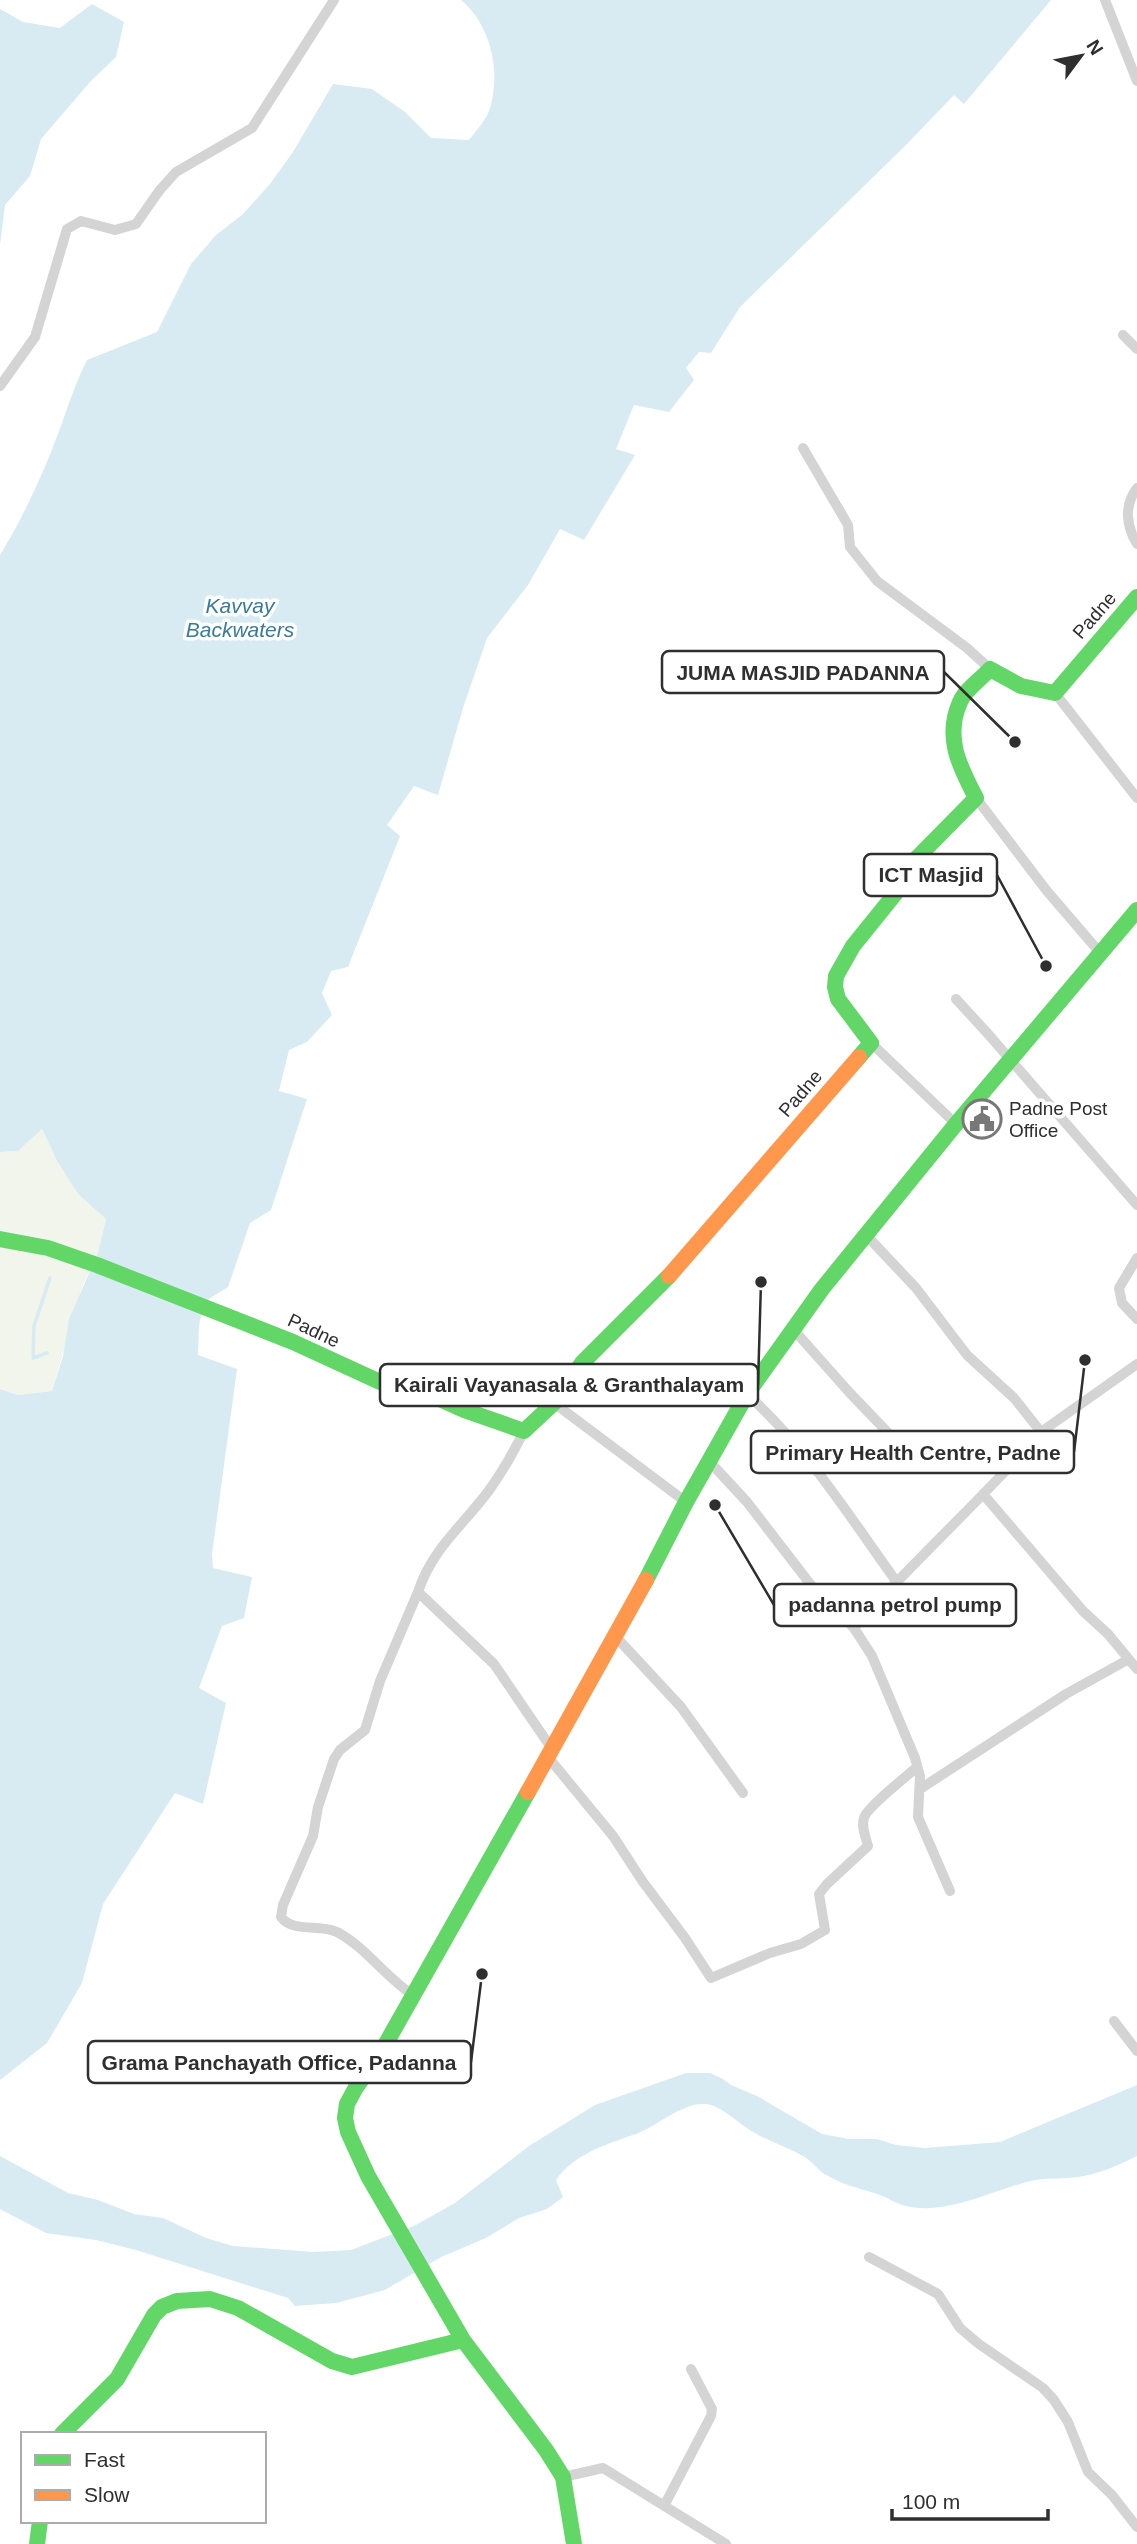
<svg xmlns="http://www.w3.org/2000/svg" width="1137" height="2544" viewBox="0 0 1137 2544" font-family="Helvetica,sans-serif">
  <rect width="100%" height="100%" fill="#fff"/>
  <path fill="#f2f5ec" d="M42 1129 57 1161 78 1194 106 1219 98 1253 82 1287 52 1391 18 1395 0 1389V1152L18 1151Z"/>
  <path fill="#d8ebf2" d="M461 0H1051L964 104 954 95 905 146 740 307 711 353 699 352 686 368 694 380 669 412 634 405 616 449 635 455 584 540 560 529 528 585 487 638 463 708 438 795 414 786 387 825 400 836 348 967 331 971 322 993 332 1015 307 1042 289 1050 279 1091 307 1099 271 1210 250 1223 228 1287 204 1302 199 1326 198 1355 237 1369 212 1554 213 1568 252 1577 244 1618 222 1626 199 1688 226 1703 203 1804 175 1793 103 1904 82 1983 47 2043 0 2080V1389L18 1395 52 1391 63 1356 69 1319 98 1253 106 1219 78 1194 57 1161 42 1129 18 1151 0 1152V555C24 516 45 470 61 426 69 403 76 382 87 360L157 332 191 264 216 235 242 215 270 184 293 152 333 84 372 89 405 112 431 138 469 140C476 131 487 119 490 108 501 71 491 25 461 0Z
    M92 4 124 22 116 57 90 82 41 139 30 176 5 205 0 245V9L23 22 60 28Z
    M686 2073H710L723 2079 731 2085 757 2096 822 2134 849 2139H877L896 2145 925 2148 1000 2142 1137 2085V2156C1115 2167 1092 2177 1067 2178 1056 2179 1046 2178 1035 2180 995 2189 947 2216 906 2206 896 2204 887 2197 877 2194 858 2188 840 2184 823 2173 816 2168 811 2160 803 2156 787 2147 770 2142 755 2133 741 2126 720 2104 705 2104 682 2102 655 2128 633 2135 605 2145 574 2154 556 2180L563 2197 547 2209 519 2218 486 2238 441 2257 385 2290 336 2303 295 2306 288 2298 136 2250 96 2240 46 2233 0 2209V2156L68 2193 98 2200 134 2214 163 2218 206 2238 233 2246 314 2252 351 2250 414 2226 455 2203 529 2146 595 2105Z"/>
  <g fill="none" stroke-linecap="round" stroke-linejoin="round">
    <path stroke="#d8ebf2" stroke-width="3.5" d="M47 1353 33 1358 34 1326 50 1278"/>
    <path stroke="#d4d4d4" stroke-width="10" d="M1105 0 1137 81
      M1123 335 1137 349
      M0 386 35 337 67 229 81 221 115 230 136 224 159 191 176 172 252 128 334 0
      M803 448 848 525 850 547 877 581 967 648 990 669
      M1137 488C1124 505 1126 526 1137 544
      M1055 693 1137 798
      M976 798 1047 891 1101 954
      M956 999 989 1035 1137 1205
      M871 1043 956 1124
      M867 1236 916 1288 967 1355 1014 1398 1041 1432 1137 1364
      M1137 1258 1119 1288 1122 1303 1137 1319
      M793 1329 849 1392 893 1438 905 1457
      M747 1394C806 1447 850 1517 896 1581
      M554 1403 686 1502
      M524 1431C514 1451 503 1471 490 1489 463 1526 433 1547 418 1592L494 1664 552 1749
      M710 1462 747 1502 811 1585 854 1628
      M983 1494 1083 1611 1108 1634 1137 1669
      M616 1637 681 1707 743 1793
      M548 1757 613 1836 643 1882 685 1938 711 1978 770 1953 801 1944 825 1930 819 1894 827 1884 868 1846C866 1838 861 1827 864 1818 866 1808 907 1776 917 1767
      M920 1789 1066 1694 1129 1659
      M950 1891 918 1817 920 1776 915 1758 872 1656 854 1628C914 1560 982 1500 1041 1432
      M413 1995C385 1977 367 1948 337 1932 320 1924 293 1933 281 1917L283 1905 313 1836 318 1807 334 1759 340 1750 365 1730 380 1681 418 1592
      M1114 2021 1137 2051
      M869 2257 938 2294 960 2328 979 2344 1043 2388 1054 2400 1068 2422 1088 2472 1112 2495 1137 2527
      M563 2477 603 2468 726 2544
      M664 2506 711 2416 712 2409 691 2369"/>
    <path stroke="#63d668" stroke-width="16" d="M859 1057 871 1043 838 999 835 987 836 976 853 946 895 894 906 869 976 798C960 767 944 738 960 702 965 690 981 679 990 669L1021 686 1055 693 1137 597
      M0 1239 48 1248 97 1265 293 1342 380 1382 424 1392 464 1410 524 1431 554 1403 582 1363 669 1276
      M646 1580 686 1502 747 1394 822 1289 956 1124 1137 910
      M528 1792 384 2047 355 2089 347 2104 345 2118 348 2132 368 2176 463 2340 546 2450 563 2477 574 2544
      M62 2434 117 2379 154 2315 162 2307 177 2301 210 2299 238 2308 332 2361 352 2367 463 2340
      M37 2544 40 2521"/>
    <path stroke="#ff974d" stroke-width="16" d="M669 1276 859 1057
      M528 1792 646 1580"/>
  </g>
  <defs>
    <g id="civic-ring" transform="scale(2.0125)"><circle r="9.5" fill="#fff" stroke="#787878" stroke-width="1.5"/><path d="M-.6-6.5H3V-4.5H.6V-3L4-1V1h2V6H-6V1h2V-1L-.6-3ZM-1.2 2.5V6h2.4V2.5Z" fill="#787878"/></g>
  </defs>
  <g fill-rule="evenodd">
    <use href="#civic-ring" x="982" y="1119"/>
  </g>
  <g text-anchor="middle" stroke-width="7" stroke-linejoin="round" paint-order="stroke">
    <g font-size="19" fill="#2f2f2f" stroke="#fff">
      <text transform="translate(1094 615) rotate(-49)" y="7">Padne</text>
      <text transform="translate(800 1093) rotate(-49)" y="7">Padne</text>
      <text transform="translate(314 1330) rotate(25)" y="7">Padne</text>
    </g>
    <g font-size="19" fill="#2f2f2f" stroke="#fff" text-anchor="start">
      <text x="1009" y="1115">Padne Post<tspan x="1009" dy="22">Office</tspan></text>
    </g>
    <g font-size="21" font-style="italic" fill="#3a7c95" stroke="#fff">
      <text x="240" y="613">Kavvay<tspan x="240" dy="24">Backwaters</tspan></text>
    </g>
  </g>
  <path fill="none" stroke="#2f2f2f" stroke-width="2.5" d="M1015 742L944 672M1046 966L997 875M761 1282L758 1385M1085 1360L1074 1452M715 1505L774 1605M482 1974L471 2062"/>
  <g fill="#2f2f2f" stroke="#fff" stroke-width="2.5">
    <circle cx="1015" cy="742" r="7"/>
    <circle cx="1046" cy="966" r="7"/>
    <circle cx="761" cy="1282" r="7"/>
    <circle cx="1085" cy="1360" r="7"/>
    <circle cx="715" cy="1505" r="7"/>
    <circle cx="482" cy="1974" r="7"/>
  </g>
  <g fill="#fff" stroke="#2f2f2f" stroke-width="2.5">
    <rect x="662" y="651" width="282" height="42" rx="7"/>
    <rect x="864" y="854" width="133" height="42" rx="7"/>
    <rect x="380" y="1364" width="378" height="42" rx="7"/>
    <rect x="751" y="1431" width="323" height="42" rx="7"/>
    <rect x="774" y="1584" width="242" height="42" rx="7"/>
    <rect x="88" y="2041" width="383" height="42" rx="7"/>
  </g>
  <g font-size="21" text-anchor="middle" font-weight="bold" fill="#2f2f2f">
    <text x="803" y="680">JUMA MASJID PADANNA</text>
    <text x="931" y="882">ICT Masjid</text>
    <text x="569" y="1392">Kairali Vayanasala &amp; Granthalayam</text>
    <text x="913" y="1460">Primary Health Centre, Padne</text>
    <text x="895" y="1612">padanna petrol pump</text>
    <text x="279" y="2070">Grama Panchayath Office, Padanna</text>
  </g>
  <rect x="21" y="2432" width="245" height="91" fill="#ffffff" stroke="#acacac" stroke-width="2"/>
  <rect x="35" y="2455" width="35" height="10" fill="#63d668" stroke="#acacac" stroke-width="2"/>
  <text x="84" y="2467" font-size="21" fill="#2f2f2f">Fast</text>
  <rect x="35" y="2490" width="35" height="10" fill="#ff974d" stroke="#acacac" stroke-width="2"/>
  <text x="84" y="2502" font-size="21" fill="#2f2f2f">Slow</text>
  <g transform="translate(1081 56) rotate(58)" stroke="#ffffff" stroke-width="5" paint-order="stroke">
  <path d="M0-5L12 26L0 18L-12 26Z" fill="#2f2f2f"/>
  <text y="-10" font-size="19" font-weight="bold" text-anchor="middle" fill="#2f2f2f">N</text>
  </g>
  <path d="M892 2509v10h156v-10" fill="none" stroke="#2f2f2f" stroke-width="3.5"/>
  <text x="902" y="2509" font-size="21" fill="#2f2f2f" stroke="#ffffff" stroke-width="5" paint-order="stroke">100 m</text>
</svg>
